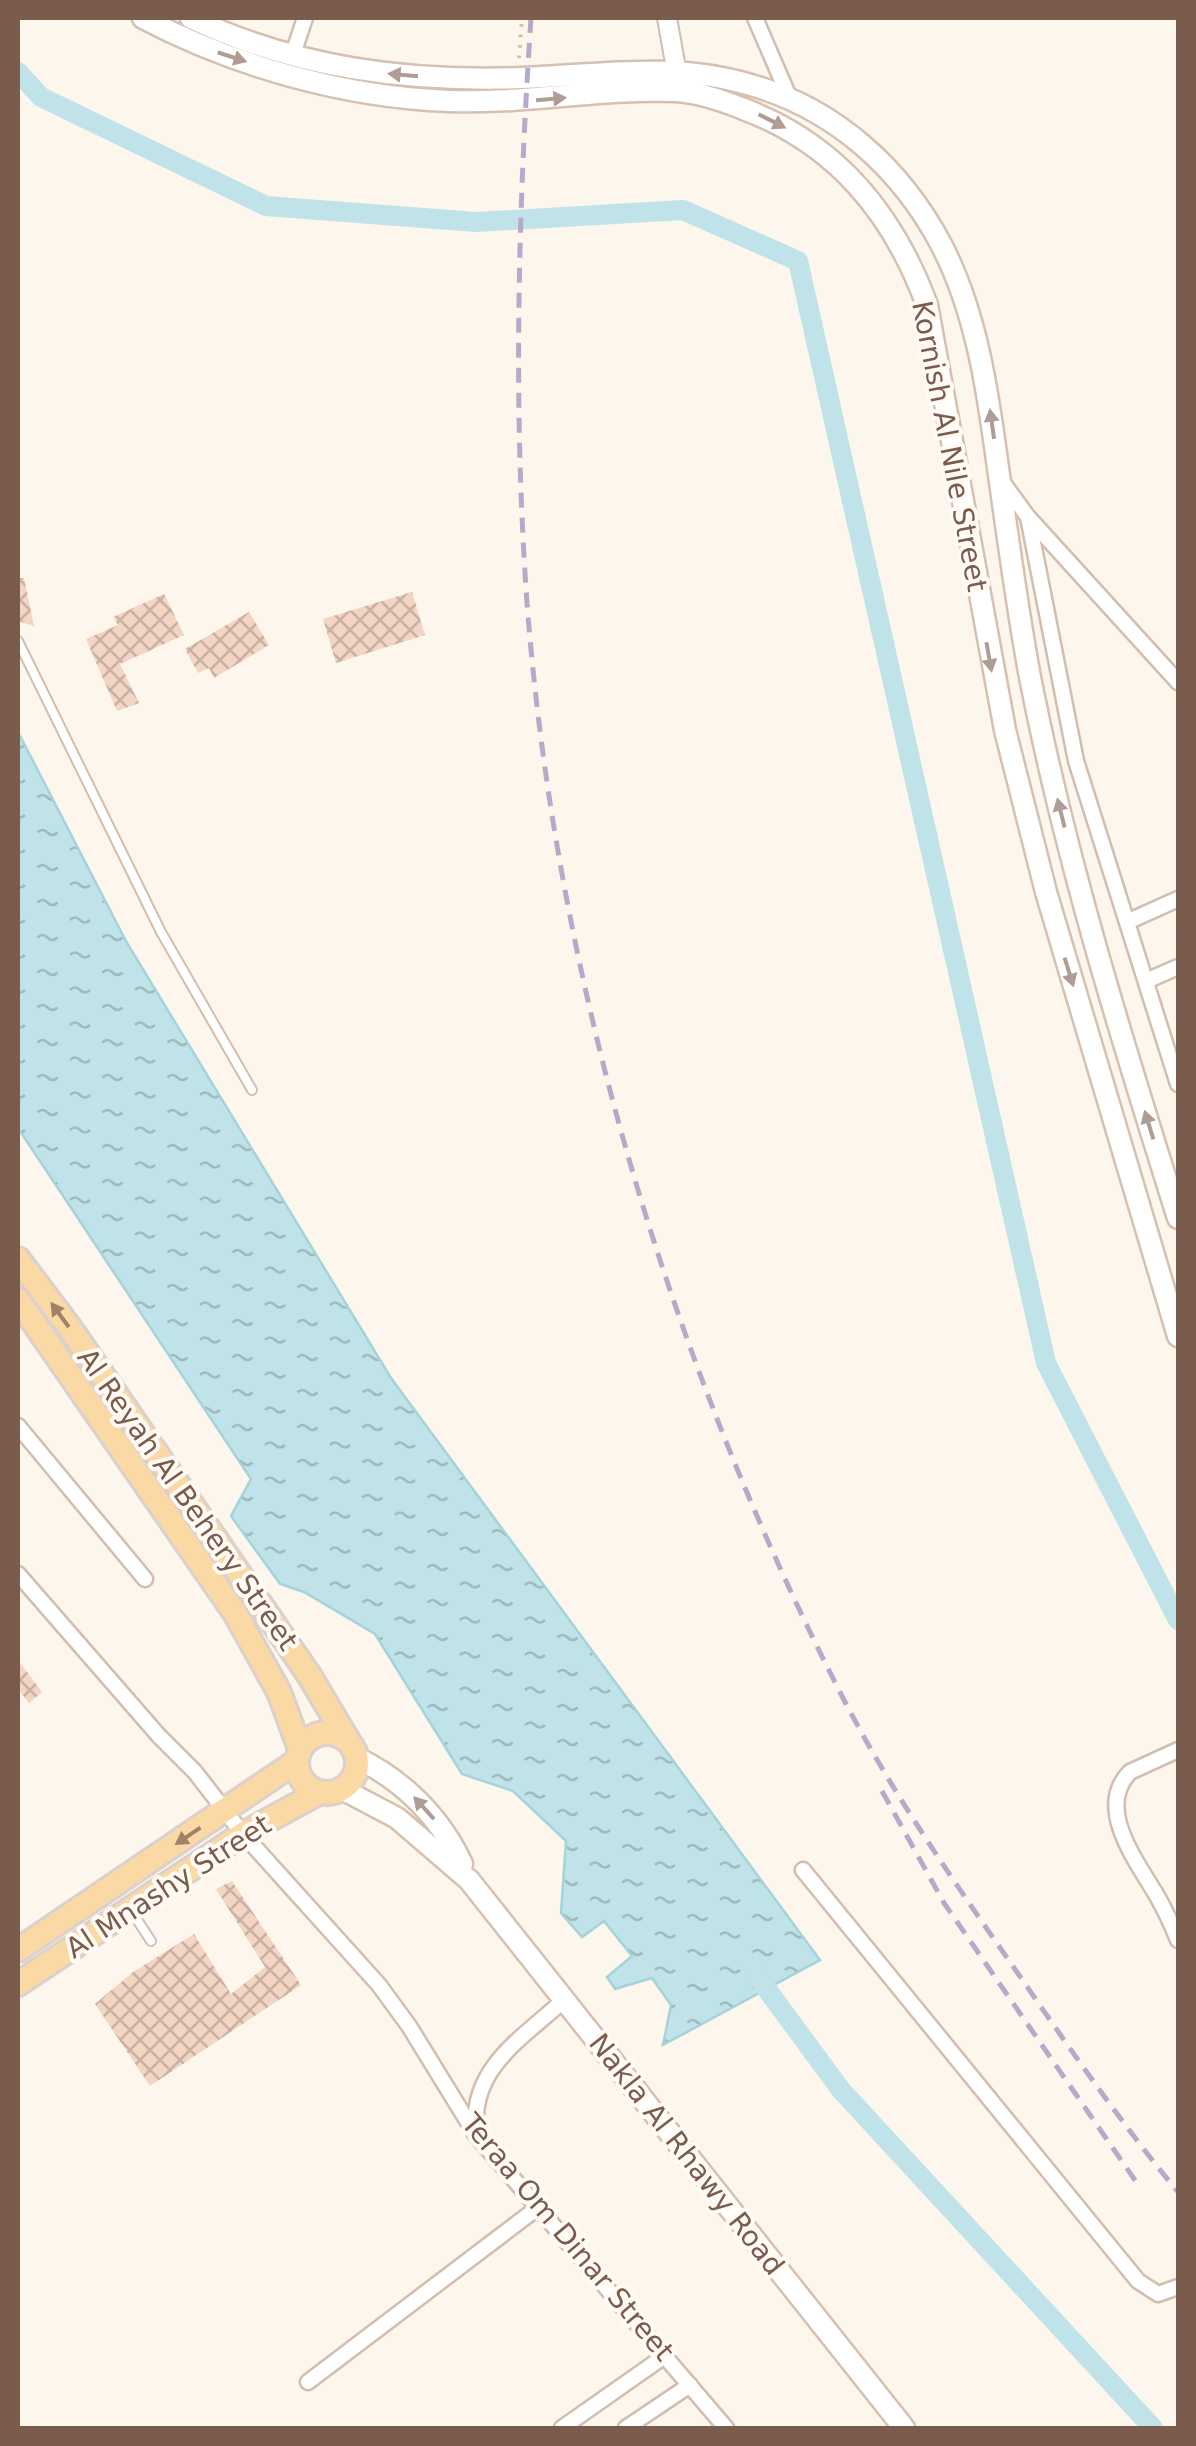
<svg xmlns="http://www.w3.org/2000/svg" width="1196" height="2446" viewBox="0 0 1196 2446" font-family="'DejaVu Sans',sans-serif">
  <defs>
    <pattern id="water-ripples" width="26" height="14" patternUnits="userSpaceOnUse" patternTransform="scale(2.5)"><rect width="26" height="14" fill="#bfe3e8"/><path d="M2 4q2-2 4 0t4 0M15 11q2-2 4 0t4 0" fill="none" stroke="#a0bbbe"/></pattern>
    <pattern id="building-cross-hatch" width="8" height="8" patternUnits="userSpaceOnUse" patternTransform="scale(2.5)"><rect width="8" height="8" fill="#f3d5c3"/><path d="M0 0l8 8M0 8l8-8" fill="none" stroke="#cab0a1"/></pattern>
  </defs>
  <rect width="100%" height="100%" fill="#fdf6ec"/>
  <path fill="url(#water-ripples)" stroke="#a5d3da" stroke-width="2.5" d="M18 732 127 943 391 1378 820 1960 663 2045 671 2005 652 1978 615 1989 607 1977 632 1956 604 1921 582 1937 561 1913 566 1841 513 1791 462 1774 375 1634 304 1592 280 1584 231 1516 251 1479 18 1128Z"/>
  <g fill="none" stroke-linecap="round" stroke-linejoin="round">
    <path stroke="#bfe3e8" stroke-width="20" d="M18 72 41 97 266 206 476 222 683 210 798 261 1046 1363 1178 1620
      M752 1969 841 2090 1153 2428"/>
  </g>
  <path fill="url(#building-cross-hatch)" d="M18 578H24L34 626 18 621Z
    M412 592 425 635 336 663 323 619Z
    M164 594 184 635 120 664 139 703 117 711 86 639 118 625 113 617Z
    M249 612 269 645 214 678 209 668 198 673 185 649Z
    M18 1660 42 1692 29 1703 18 1689Z
    M232 1881 301 1985 150 2086 95 2004 133 1972 194 1934 231 1994 265 1967 216 1889Z"/>
  <g fill="none" stroke-linecap="round" stroke-linejoin="round">
    <g stroke="#d1beb0" stroke-width="12">
      <path id="service" d="M18 641 161 932 252 1090
        M132 1912 151 1941"/>
    </g>
    <g stroke="#d1beb0" stroke-width="19">
      <path id="minor" d="M755 18 790 99
        M292 57 305 18
        M1001 480 1028 517 1178 682
        M1028 517 1076 761 1178 1084
        M1127 922 1178 899
        M1146 981 1178 967
        M18 1426 145 1579
        M18 1574 159 1736 195 1772 243 1834 379 1985 409 2026 476 2135 726 2428
        M1178 1750 1130 1772C1094 1808 1138 1863 1157 1896 1165 1910 1172 1925 1178 1940
        M803 1870 1138 2281 1158 2294 1178 2287
        M476 2129C471 2067 523 2038 565 1999
        M308 2382 536 2209
        M562 2428 666 2355
        M626 2428 690 2385"/>
    </g>
    <g stroke="#d1beb0" stroke-width="22">
      <path id="tertiary" d="M667 18 679 85"/>
    </g>
    <g stroke="#d6c0b0" stroke-width="25">
      <path id="secondary" d="M143 18C234 66 344 97 448 101 524 104 600 88 675 91 697 92 721 100 741 108 836 143 893 213 927 305L1005 730 1046 892 1178 1336
        M191 18C297 68 406 82 522 78 600 75 675 62 751 85 835 109 901 168 942 246 977 314 988 393 998 468 1008 538 1017 608 1030 677 1066 861 1122 1040 1178 1218
        M357 1758C403 1780 441 1818 462 1864
        M342 1789 397 1818 469 1880 904 2428"/>
    </g>
    <g stroke="#dad1cd" stroke-width="28">
      <path id="primary" d="M18 1259 70 1328 309 1675 350 1744
        M18 1300 235 1613 279 1692 300 1749
        M297 1763a30 30 0 1 1 60 0a30 30 0 1 1-60 0Z
        M18 1950 297 1761
        M18 1984 243 1834 320 1792"/>
    </g>
    <path stroke="#d9b8a5" stroke-width="4" stroke-dasharray="2.5 8" stroke-linecap="butt" d="M519 58 522 18"/>
    <use href="#service" stroke="#fff" stroke-width="8"/>
    <use href="#minor" stroke="#fff" stroke-width="14"/>
    <use href="#tertiary" stroke="#fff" stroke-width="18"/>
    <use href="#secondary" stroke="#fff" stroke-width="20"/>
    <use href="#primary" stroke="#fbd9a5" stroke-width="22"/>
    <path stroke="#b9a8c9" stroke-width="5" stroke-dasharray="15 10" stroke-linecap="butt" d="M531 18C518 212 513 408 527 603 556 981 670 1362 843 1698 893 1795 957 1886 1019 1975 1070 2049 1121 2123 1178 2192
      M882 1791 944 1903 1139 2186"/>
  </g>
  <defs><path id="oneway-solid" d="M-6-.8H1V-3.2L6.5 0L1 3.2V.8H-6Z" transform="scale(2.5)"/></defs>
  <g fill="#af9d94">
    <use href="#oneway-solid" transform="translate(232 57) rotate(18)"/>
    <use href="#oneway-solid" transform="translate(403 75) rotate(-175)"/>
    <use href="#oneway-solid" transform="translate(551 99) rotate(-5)"/>
    <use href="#oneway-solid" transform="translate(772 121) rotate(27)"/>
    <use href="#oneway-solid" transform="translate(992 424) rotate(-98)"/>
    <use href="#oneway-solid" transform="translate(989 657) rotate(80)"/>
    <use href="#oneway-solid" transform="translate(1061 813) rotate(-104)"/>
    <use href="#oneway-solid" transform="translate(1069 972) rotate(73)"/>
    <use href="#oneway-solid" transform="translate(1149 1125) rotate(-107)"/>
    <use href="#oneway-solid" transform="translate(424 1808) rotate(-132)"/>
  </g>
  <g fill="#a18267">
    <use href="#oneway-solid" transform="translate(60 1315) rotate(-126)"/>
    <use href="#oneway-solid" transform="translate(188 1836) rotate(146)"/>
  </g>
  <g text-anchor="middle" stroke-width="8" stroke-linejoin="round" paint-order="stroke">
    <g font-size="28" fill="#7a5c4d" stroke="#fffaf3">
      <text transform="translate(950 446) rotate(79)" y="10">Kornish Al Nile Street</text>
      <text transform="translate(188 1499) rotate(55)" y="10">Al Reyah Al Behery Street</text>
      <text transform="translate(168 1886) rotate(-33)" y="10">Al Mnashy Street</text>
      <text transform="translate(687 2154) rotate(52)" y="10">Nakla Al Rhawy Road</text>
      <text transform="translate(568 2237) rotate(50)" y="10">Teraa Om Dinar Street</text>
    </g>
  </g>
  <rect width="1196" height="2446" fill="none" stroke="#7a5c4d" stroke-width="40"/>
</svg>
